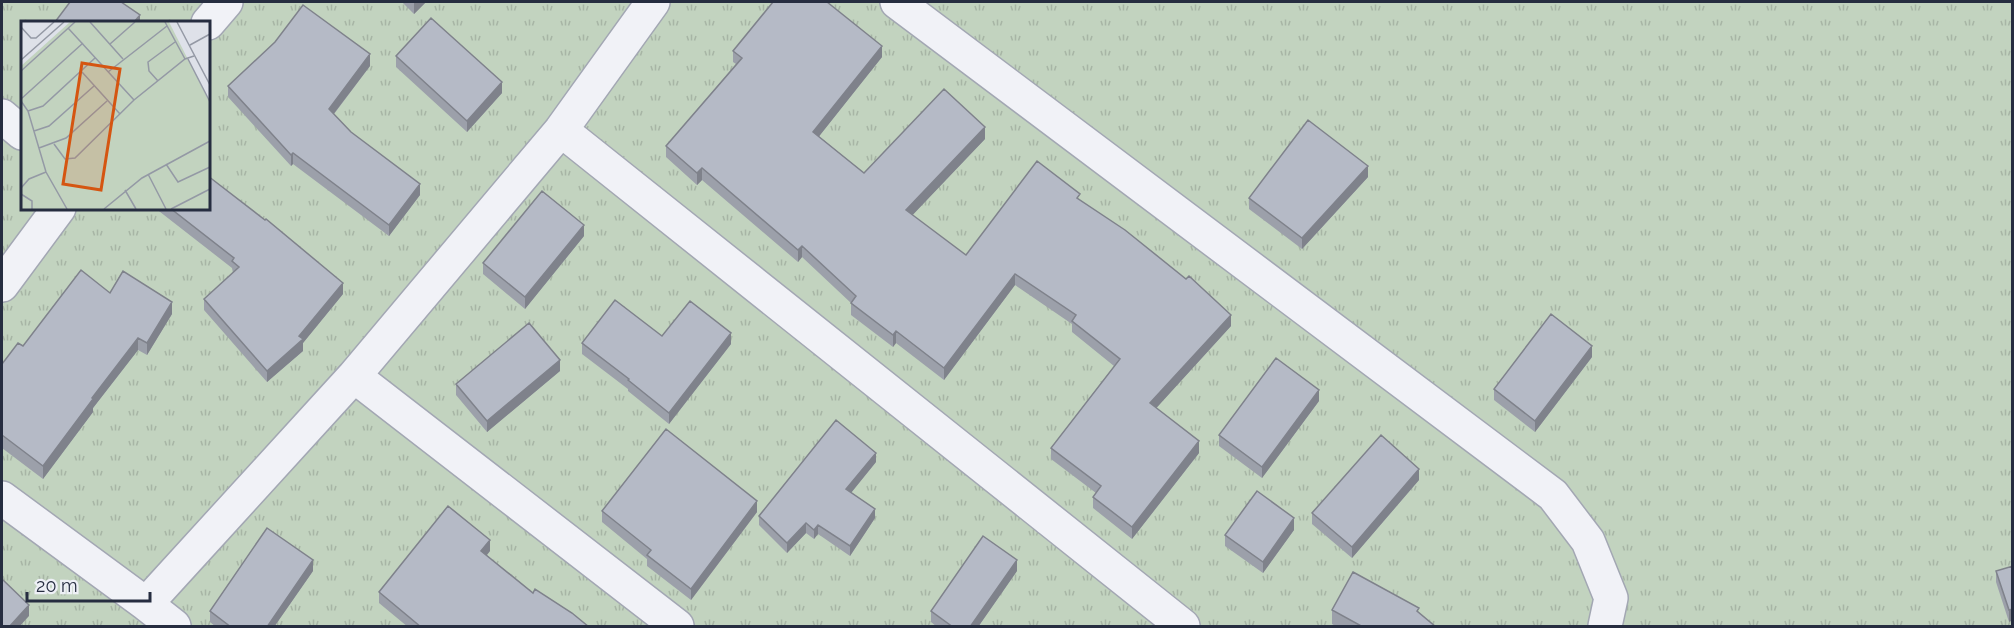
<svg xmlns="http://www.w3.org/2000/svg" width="2014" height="628" viewBox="0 0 2014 628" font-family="Raleway,sans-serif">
  <defs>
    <pattern id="grass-tufts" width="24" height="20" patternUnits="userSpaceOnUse" patternTransform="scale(1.5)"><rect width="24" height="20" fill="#c2d3bf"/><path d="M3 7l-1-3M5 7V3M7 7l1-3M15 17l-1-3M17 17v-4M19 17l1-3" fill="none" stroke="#a7b5a5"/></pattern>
  </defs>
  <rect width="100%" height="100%" fill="#dee1e9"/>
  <path fill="url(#grass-tufts)" fill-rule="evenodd" d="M2 2H2012V626H2ZM22 22H208V208H22Z"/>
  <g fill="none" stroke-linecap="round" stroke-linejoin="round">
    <g stroke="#a3a7b3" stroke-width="36">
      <path id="street" d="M897 2 1553 495 1588 541 1611 598 1605 626
        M208 23 226 2
        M2 116 22 133
        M561 130 1183 626
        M2 285 59 208
        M354 376 677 626
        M2 498 146 604 174 626
        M146 604 354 376 561 130 653 2"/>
    </g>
    <use href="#street" stroke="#f1f2f7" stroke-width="33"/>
  </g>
  <path fill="#9ca0aa" d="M402 2H426L414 14Z
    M733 51 882 57 819 136 864 173 985 139 912 215 966 255 1080 200 1231 326 1156 408 1199 453 1132 539 1093 508V497L1096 493 1051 459V448L1114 366 1072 332V324L1015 285 944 380 896 343 893 347 851 315V303L802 257 798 262 702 180 697 185 666 157V146L736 64 733 62Z
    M396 56 502 93 467 132 396 67Z
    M370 66 334 114 351 132 420 195 389 236 293 164 291 166 228 97V86Z
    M1368 177 1302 249 1249 209V198Z
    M155 208H208L343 294 303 343V351L267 382 204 310V299L233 273 232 268Z
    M584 236 525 309 483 274V263Z
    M110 293 172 314 147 355 138 350 93 408V412L43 479 2 448V364L23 346Z
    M662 336 731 344 669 424 628 391V389L582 354V343Z
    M1592 357 1535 432 1494 400V389Z
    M560 371 487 432 456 395V384Z
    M1319 401 1262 478 1219 446V435Z
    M876 462 851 493 875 518 850 556 818 534 814 539 806 533 787 553 759 525V516Z
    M1419 480 1352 558 1312 524V513Z
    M602 511 757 512 691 600 647 566V559L602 522Z
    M1294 530 1263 573 1225 546V535Z
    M490 551 487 555 533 593 589 627H408L379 603V592Z
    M2013 566 2009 622 1996 582V571Z
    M313 571 274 627H216L210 622V611Z
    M1017 571 978 627H937L931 622V611Z
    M1332 610 1419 613 1436 627H1337L1332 624Z"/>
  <path fill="#7f828b" d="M416 2H426L414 14V3Z
    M140 15V22H134Z
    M882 46V57L813 144V132Z
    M370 54V66L329 120V109Z
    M502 82V93L467 132V121Z
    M985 127V139L906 222V210Z
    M293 153V164L291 166V155Z
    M1368 166V177L1302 249V238Z
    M702 168V180L697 185V173Z
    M420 184V195L389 236V225Z
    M584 225V236L525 309V297Z
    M802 246V257L798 262V250Z
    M1015 274V285L944 380V368Z
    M343 283V294L303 343V351L267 382V371L299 336Z
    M172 302V314L147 355V343Z
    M1231 315V326L1150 415V403Z
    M896 331V343L893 347V335Z
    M731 333V344L669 424V413Z
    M138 338V350L93 408V412L43 479V466L92 398Z
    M1592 346V357L1535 432V421Z
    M560 360V371L487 432V421Z
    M1319 390V401L1262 478V467Z
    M1199 441V453L1132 539V527Z
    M876 453V462L846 499V489Z
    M1419 469V480L1352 558V547Z
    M757 501V512L691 600V589Z
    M875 509V518L850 556V546Z
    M1294 518V530L1263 573V562Z
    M806 523V533L787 553V543Z
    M818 525V534L814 539V530Z
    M490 540V551L481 562V551Z
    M313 560V571L274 627H267Z
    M1017 560V571L978 627H970Z
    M29 605V616L19 627H9Z
    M2013 609V620L2009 622V610Z"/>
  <path fill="#b5bac6" stroke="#7f828b" stroke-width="1.5" d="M70 2H121L140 15 134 22H55Z
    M773 2H827L882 46 813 132 864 173 944 89 985 127 906 210 966 255 1037 161 1080 194 1077 198 1125 230 1186 279 1189 276 1231 315 1150 403 1199 441 1132 527 1093 497 1101 486 1051 448 1120 359 1072 321 1076 315 1015 274 944 368 896 331 893 335 851 303 856 296 802 246 798 250 702 168 697 173 666 146 742 58 733 51Z
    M303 5 370 54 329 109 351 132 420 184 389 225 293 153 291 155 228 86 275 42Z
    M431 18 502 82 467 121 396 56Z
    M1308 120 1368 166 1302 238 1249 198Z
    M208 176 265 220 266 219 343 283 299 336 303 339 267 371 204 299 239 267 232 261 234 258 170 208H208Z
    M542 191 584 225 525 297 483 263Z
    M81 270 110 293 123 271 172 302 147 343 138 338 92 398 93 399 43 466 2 435V364L18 343 23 346Z
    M615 300 662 336 690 301 731 333 669 413 628 380 629 379 582 343Z
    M1551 314 1592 346 1535 421 1494 389Z
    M529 323 560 360 487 421 456 384Z
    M1276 358 1319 390 1262 467 1219 435Z
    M836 420 876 453 846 489 875 509 850 546 818 525 814 530 806 523 787 543 759 516Z
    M666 429 757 501 691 589 647 555 651 550 602 511Z
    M1381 435 1419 469 1352 547 1312 513Z
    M1257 491 1294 518 1263 562 1225 535Z
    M448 506 490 540 481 551 533 593 535 589 572 613 589 627H421L379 592Z
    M267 528 313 560 267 627H231L210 611Z
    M983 536 1017 560 970 627H953L931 611Z
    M2013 566V609L2009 610 1996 571Z
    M1353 572 1419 608 1417 611 1436 627H1363L1332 610Z
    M2 579 29 605 9 627H2Z"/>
  <g transform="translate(21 21)">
    <rect width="189" height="189" fill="#dee1e9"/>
    <path d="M49 1H148L189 82V188H0V45Z" fill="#c2d3bf"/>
    <path fill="none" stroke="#9499a5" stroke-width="1.5" d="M69 1 102 38M144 1 164 38M156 1 189 64M0 6 10 17H15L33 1M47 7 113 79M89 23 114 1M169 24 189 13M167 38 189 81M0 39 43 1M0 50 54 1M61 51 99 93M87 51 146 5M137 60 128 50 127 41 154 21M0 78 62 22M0 80 7 90 25 151 46 188M7 90 22 85 74 37M13 110 28 105 73 65M33 123 44 138 54 137 113 79 164 38 173 35M18 127 45 117 86 80M145 143 157 161 189 146M127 153 145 188M0 167 8 158 25 151M104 169 115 188M0 173 11 180V188M83 188 121 157 189 120M150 188 189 168"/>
    <path fill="#d55511" fill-opacity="0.15" stroke="#d55511" stroke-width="3" d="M61 42 99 48 80 169 42 163Z"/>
    <rect width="189" height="189" fill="none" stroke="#262d40" stroke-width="3"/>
  </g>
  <rect width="2014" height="628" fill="none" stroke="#262d40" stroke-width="6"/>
  <path d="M27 592v9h123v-9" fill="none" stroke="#262d40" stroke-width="3"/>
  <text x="36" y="592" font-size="18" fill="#262d40" stroke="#eef0f6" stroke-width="4.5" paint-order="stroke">20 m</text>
</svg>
